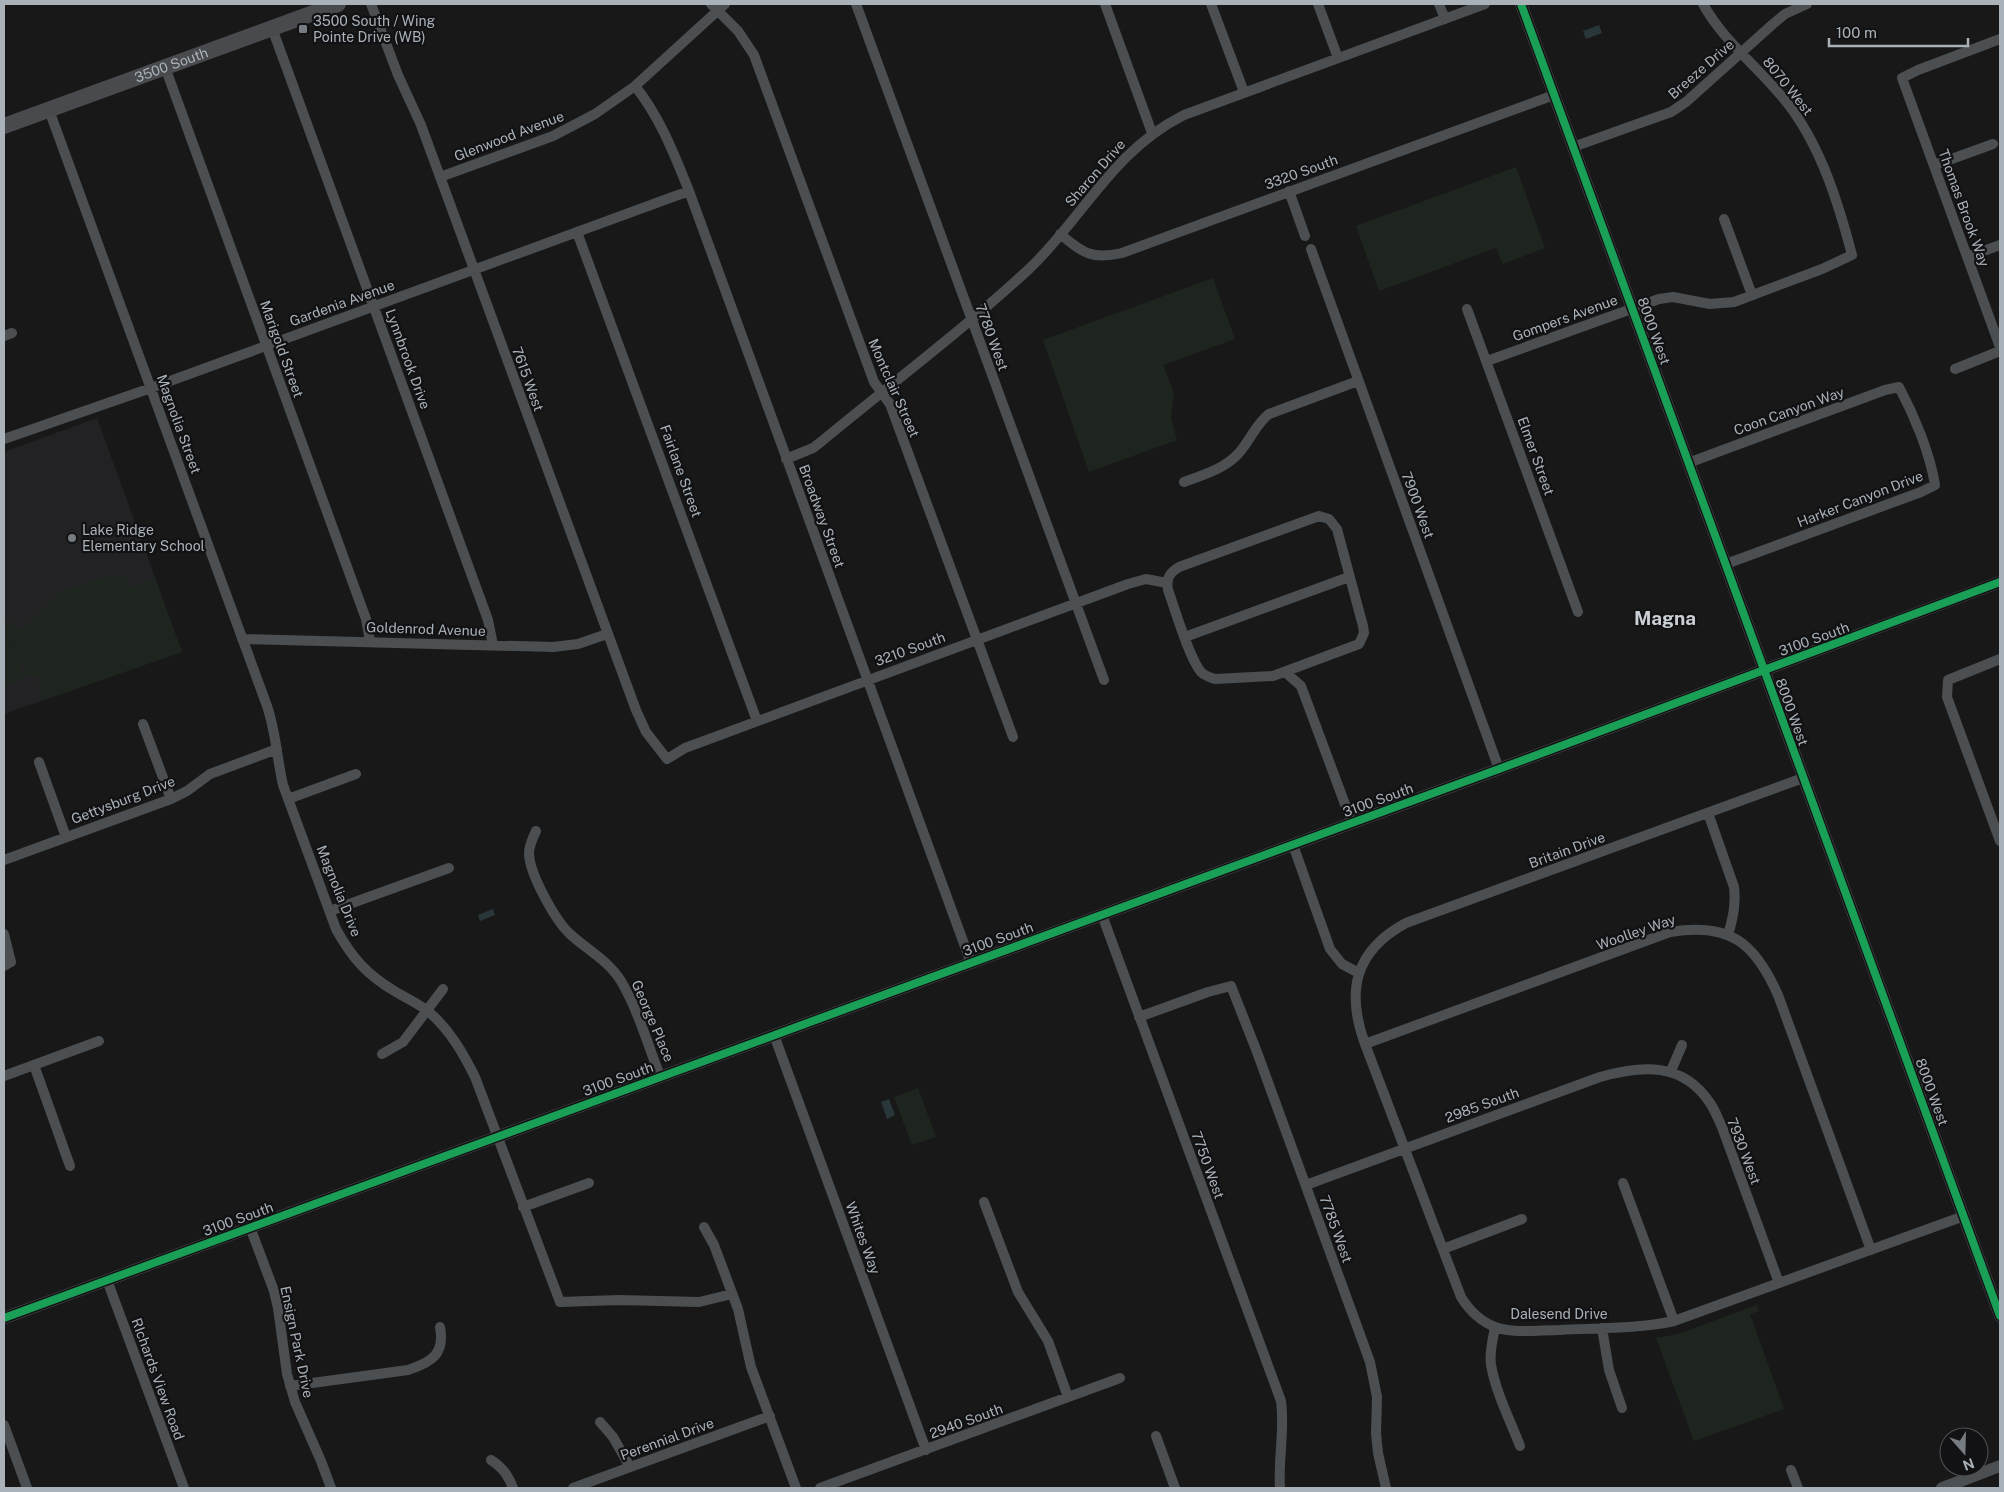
<svg xmlns="http://www.w3.org/2000/svg" width="2004" height="1492" viewBox="0 0 2004 1492" font-family="'Public Sans',sans-serif">
  <rect width="100%" height="100%" fill="#181818"/>
  <path fill="#222224" d="M97 418 182 652 4 714V452Z"/>
  <path fill="#1e251e" d="M1516 167 1545 248 1503 264 1496 248 1379 291 1356 226Z
    M1213 278 1235 339 1163 365 1174 393 1171 417 1177 440 1089 472 1043 340Z
    M125 574 128 582 124 589 155 578 182 652 44 700 36 675 27 678 11 636 4 639V624L14 622 18 633 59 592 109 575 112 583V579Z
    M10 638 24 678 4 685V640Z
    M918 1088 936 1137 912 1145 894 1097Z
    M1757 1305 1759 1311 1750 1314 1784 1409 1694 1441 1656 1338 1678 1334Z"/>
  <path fill="#2a373a" d="M1599 25 1602 33 1586 39 1583 31Z
    M493 909 495 915 480 921 478 915Z
    M889 1099 895 1115 887 1119 881 1102Z"/>
  <g fill="none" stroke-linecap="round" stroke-linejoin="round">
    <path stroke="#4c4f51" stroke-width="10" d="M371 4 398 75 421 125 636 710 646 732 667 759 685 748 1128 584 1146 579 1167 583
      M711 4 738 31 754 55 874 382 890 404 1013 737
      M856 4 1104 680
      M1105 4 1152 133
      M1211 4 1244 92
      M1318 4 1338 58
      M1439 4 1445 19
      M272 28 488 620 493 645
      M2000 39 1918 70 1902 78 2000 347
      M165 67 366 619 370 641
      M635 86C660 117 674 154 689 191L971 963
      M49 110 267 706C276 732 277 759 283 785L336 929C352 958 367 975 396 992 406 998 419 1004 429 1012 450 1030 463 1053 475 1077L560 1302 619 1300 699 1302 732 1294
      M1573 147 1671 112 1686 102 1773 24 1785 14 1807 4
      M1935 165 1993 144
      M440 177 553 136 595 114 635 86 725 4
      M1289 191 1305 236
      M1724 219 1752 295
      M577 232 757 721
      M1060 234C1083 253 1092 260 1122 253L1554 95
      M1311 249 1499 769
      M1967 257 2000 245
      M1467 309 1578 612
      M4 336 12 333
      M1487 361 1659 299 1673 297 1710 304 1734 302 1822 269 1852 255C1839 205 1822 150 1791 108 1764 71 1725 44 1703 4
      M1955 369 2000 351
      M4 439 151 388 689 191
      M786 459 813 448 822 441C891 384 963 330 1029 269 1084 217 1112 151 1184 115L1485 4
      M1688 463 1885 390 1899 387C1914 415 1930 453 1935 485L1921 492 1726 564
      M1184 482C1203 475 1224 469 1238 454 1250 441 1255 425 1269 414L1358 381
      M1319 516 1329 519 1337 529 1363 626 1364 633 1359 644 1273 676 1215 679C1209 677 1205 676 1201 672 1189 658 1175 609 1168 590 1166 579 1169 573 1179 567Z
      M1185 637 1349 577
      M242 639 553 647 578 644 607 634
      M2000 659 1948 680 1947 697 2000 841
      M1285 672 1301 686 1352 823
      M143 724 171 799
      M39 762 66 837
      M1803 778 1406 923C1354 951 1346 992 1365 1044L1461 1297C1469 1310 1480 1321 1495 1327 1515 1334 1539 1330 1560 1330 1598 1328 1637 1329 1674 1321L1964 1216
      M288 799 356 774
      M1708 813 1734 887C1736 904 1733 918 1728 935
      M536 831C533 838 529 845 529 853 529 873 555 920 570 934 586 949 609 961 621 981 638 1010 648 1045 660 1076
      M1293 845 1330 949 1342 964 1359 973
      M4 860 171 799 187 791 210 774 277 749
      M330 911 449 868
      M1102 915 1281 1401C1285 1430 1278 1459 1280 1488
      M4 934 11 962 4 966
      M1139 1017 1208 992 1231 986 1257 1052 1370 1362 1377 1397 1376 1433 1378 1453 1386 1488
      M774 1035 926 1450
      M1365 1044 1670 932C1730 922 1755 943 1778 995L1871 1250
      M382 1054 403 1042 443 989
      M34 1065 70 1166
      M1671 1071 1682 1045
      M4 1076 99 1041
      M1623 1183 1674 1321
      M1306 1185 1600 1077C1642 1065 1683 1062 1710 1103 1715 1110 1718 1119 1722 1127L1779 1283
      M984 1202 1018 1292 1048 1341 1068 1397
      M523 1207 589 1183
      M250 1227 274 1291 278 1308 287 1374 295 1402 321 1461 331 1488
      M704 1227 714 1245 738 1309 751 1367 796 1488
      M1443 1249 1522 1219
      M107 1280 184 1488
      M1495 1327C1493 1340 1489 1352 1491 1365 1496 1393 1510 1420 1520 1446
      M1602 1328 1609 1370 1622 1408
      M290 1386 408 1370C432 1362 445 1354 440 1327
      M600 1422 613 1437 630 1467
      M4 1425 27 1488
      M1156 1436 1175 1488
      M491 1460C503 1468 508 1475 513 1488
      M1791 1470 1798 1488
      M573 1488 770 1416
      M820 1488 1120 1378"/>
    <path stroke="#4c4f51" stroke-width="12" d="M1521 4 2000 1316
      M4 1318 1499 769 2000 582
      M1942 1488 2000 1466"/>
    <path stroke="#494a4d" stroke-width="16" id="s1" d="M4 126 338 4"/>
    <g stroke="#121214" stroke-width="11">
      <path id="cycleway" d="M1521 4 2000 1316
        M4 1318 1499 769 2000 582"/>
    </g>
    <use href="#cycleway" stroke="#1a9f57" stroke-width="8"/>
  </g>
  <g fill="#767c81" stroke="#121214" stroke-width="2">
    <rect x="298" y="24" width="10" height="10" rx="2.5"/>
    <circle cx="72" cy="538" r="5"/>
  </g>
  <g text-anchor="middle" stroke-width="4.5" stroke-linejoin="round" paint-order="stroke">
    <g font-size="14" fill="#a9b2b9" stroke="#121214" text-anchor="start">
      <text x="313" y="26">3500 South / Wing<tspan x="313" dy="16">Pointe Drive (WB)</tspan></text>
      <text x="82" y="535">Lake Ridge<tspan x="82" dy="16">Elementary School</tspan></text>
    </g>
    <g font-size="14" fill="#a9b2b9" stroke="#121214">
      <text dy="5" stroke="none"><textPath href="#s1" startOffset="178">3500 South</textPath></text>
      <text transform="translate(1701 69) rotate(-41)" y="5">Breeze Drive</text>
      <text transform="translate(1788 86) rotate(51)" y="5">8070 West</text>
      <text transform="translate(509 136) rotate(-21)" y="5">Glenwood Avenue</text>
      <text transform="translate(1301 172) rotate(-20)" y="5">3320 South</text>
      <text transform="translate(1095 173) rotate(-49)" y="5">Sharon Drive</text>
      <text transform="translate(1964 208) rotate(70)" y="5">Thomas Brook Way</text>
      <text transform="translate(342 303) rotate(-20)" y="5">Gardenia Avenue</text>
      <text transform="translate(1565 318) rotate(-20)" y="5">Gompers Avenue</text>
      <text transform="translate(1654 331) rotate(70)" y="5">8000 West</text>
      <text transform="translate(992 337) rotate(70)" y="5">7780 West</text>
      <text transform="translate(282 349) rotate(70)" y="5">Marigold Street</text>
      <text transform="translate(408 359) rotate(70)" y="5">Lynnbrook Drive</text>
      <text transform="translate(528 379) rotate(70)" y="5">7615 West</text>
      <text transform="translate(894 388) rotate(66)" y="5">Montclair Street</text>
      <text transform="translate(1789 411) rotate(-20)" y="5">Coon Canyon Way</text>
      <text transform="translate(179 424) rotate(70)" y="5">Magnolia Street</text>
      <text transform="translate(1536 456) rotate(70)" y="5">Elmer Street</text>
      <text transform="translate(681 471) rotate(70)" y="5">Fairlane Street</text>
      <text transform="translate(1860 499) rotate(-21)" y="5">Harker Canyon Drive</text>
      <text transform="translate(1418 505) rotate(70)" y="5">7900 West</text>
      <text transform="translate(822 516) rotate(70)" y="5">Broadway Street</text>
      <text transform="translate(426 629) rotate(2)" y="5">Goldenrod Avenue</text>
      <text transform="translate(1814 639) rotate(-20)" y="5">3100 South</text>
      <text transform="translate(910 649) rotate(-20)" y="5">3210 South</text>
      <text transform="translate(1792 712) rotate(70)" y="5">8000 West</text>
      <text transform="translate(123 800) rotate(-21)" y="5">Gettysburg Drive</text>
      <text transform="translate(1378 800) rotate(-20)" y="5">3100 South</text>
      <text transform="translate(1567 850) rotate(-20)" y="5">Britain Drive</text>
      <text transform="translate(339 891) rotate(68)" y="5">Magnolia Drive</text>
      <text transform="translate(1636 932) rotate(-19)" y="5">Woolley Way</text>
      <text transform="translate(998 939) rotate(-20)" y="5">3100 South</text>
      <text transform="translate(653 1021) rotate(67)" y="5">George Place</text>
      <text transform="translate(618 1079) rotate(-20)" y="5">3100 South</text>
      <text transform="translate(1932 1092) rotate(70)" y="5">8000 West</text>
      <text transform="translate(1482 1105) rotate(-20)" y="5">2985 South</text>
      <text transform="translate(1744 1151) rotate(69)" y="5">7930 West</text>
      <text transform="translate(1208 1165) rotate(70)" y="5">7750 West</text>
      <text transform="translate(238 1219) rotate(-20)" y="5">3100 South</text>
      <text transform="translate(1336 1229) rotate(70)" y="5">7785 West</text>
      <text transform="translate(863 1238) rotate(70)" y="5">Whites Way</text>
      <text x="1559" y="1319">Dalesend Drive</text>
      <text transform="translate(297 1342) rotate(78)" y="5">Ensign Park Drive</text>
      <text transform="translate(158 1379) rotate(70)" y="5">RIchards View Road</text>
      <text transform="translate(966 1421) rotate(-20)" y="5">2940 South</text>
      <text transform="translate(667 1439) rotate(-20)" y="5">Perennial Drive</text>
    </g>
    <g font-size="19" font-weight="bold" fill="#cad0d5" stroke="#121214">
      <text x="1665" y="625">Magna</text>
    </g>
  </g>
  <rect width="2004" height="1492" fill="none" stroke="#a9b2b9" stroke-width="10"/>
  <g transform="translate(1964 1452) rotate(160)"><circle r="24" fill="#121214" stroke="#4e5256"/>
  <path d="M0-4L9 19L0 12L-9 19Z" fill="#767c81"/>
  <text y="-8" font-size="14" font-weight="bold" text-anchor="middle" fill="#a9b2b9">N</text>
  </g>
  <path d="M1829 38v8h139v-8" fill="none" stroke="#a9b2b9" stroke-width="2.5"/>
  <text x="1836" y="38" font-size="15" fill="#a9b2b9" stroke="#121214" stroke-width="4" paint-order="stroke">100 m</text>
</svg>
